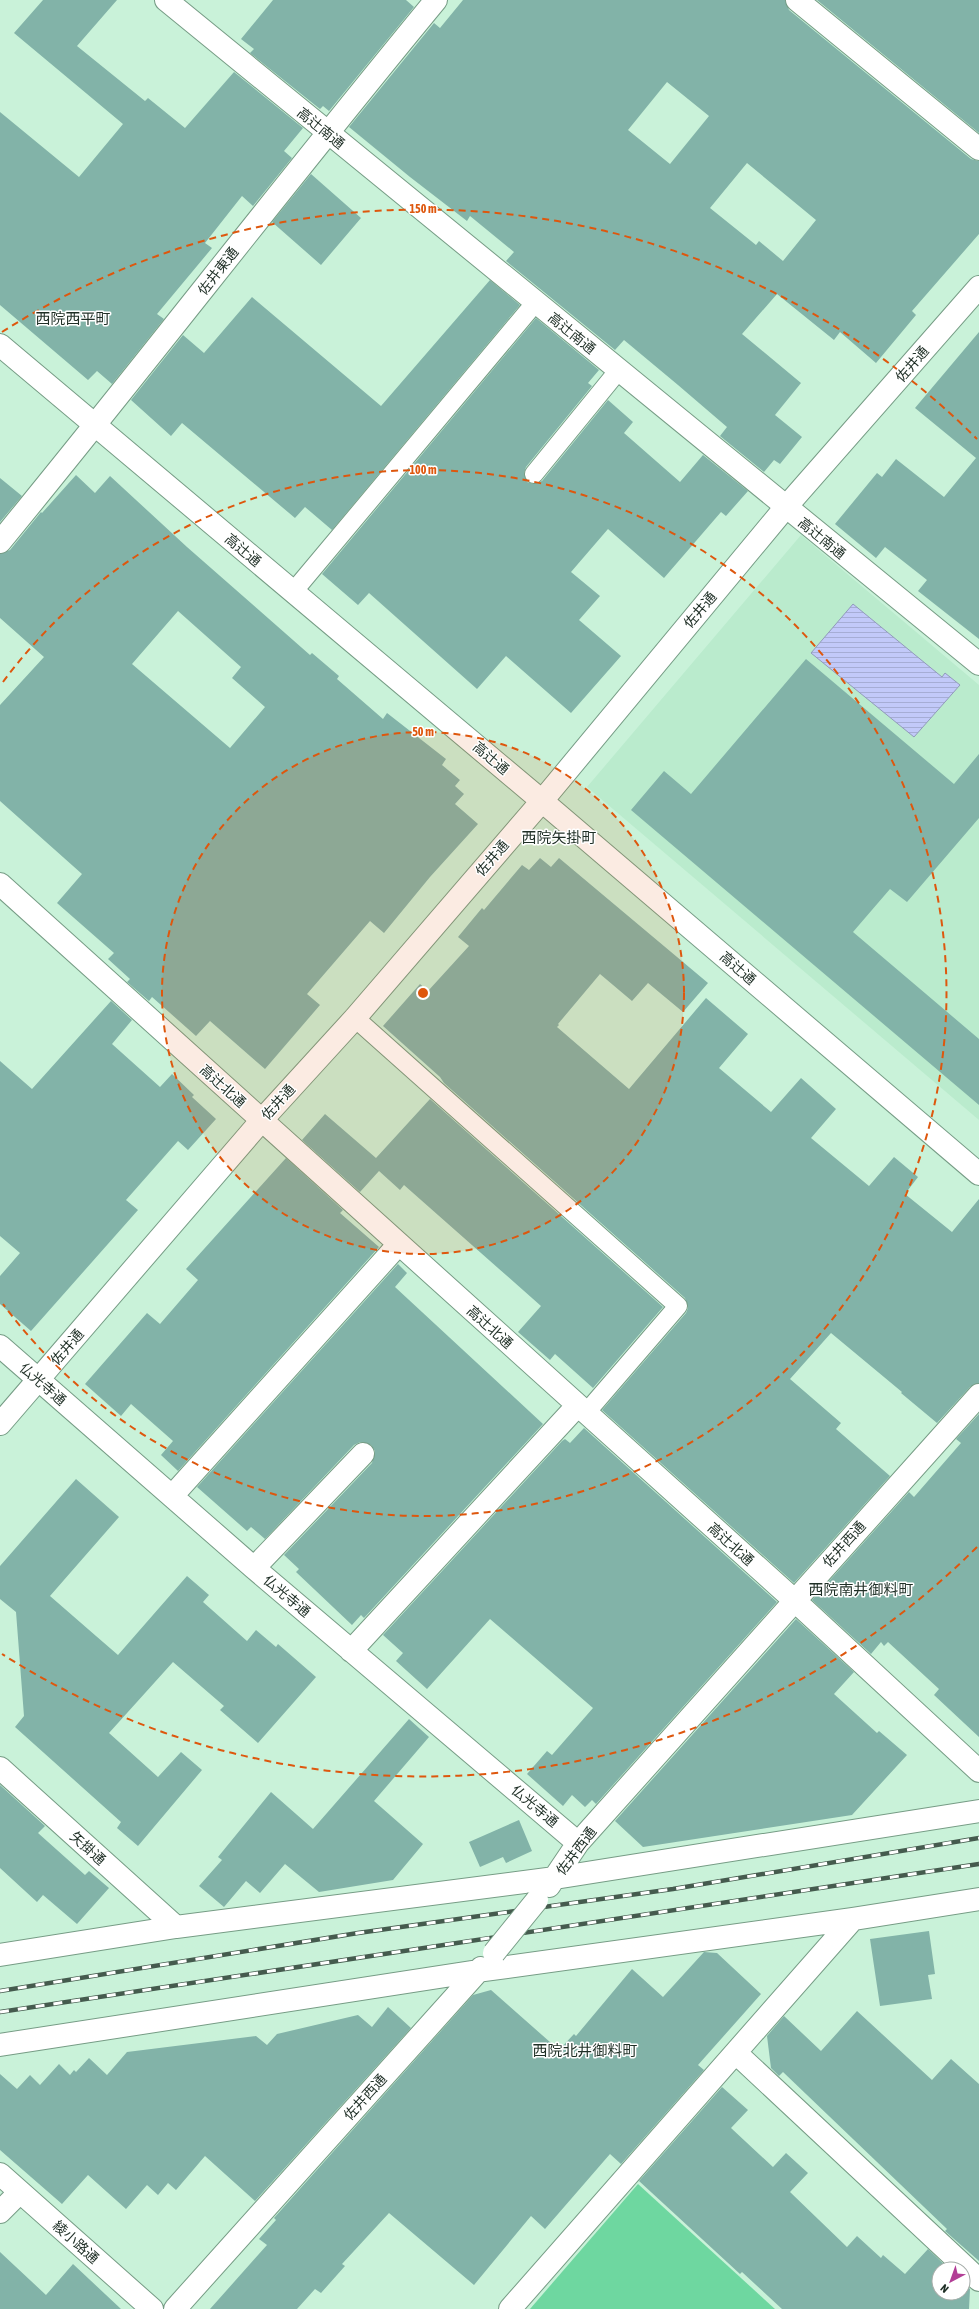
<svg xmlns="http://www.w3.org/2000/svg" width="979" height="2309" viewBox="0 0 979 2309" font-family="'Asap Condensed','Noto Sans JP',sans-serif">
  <defs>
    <pattern id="water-rules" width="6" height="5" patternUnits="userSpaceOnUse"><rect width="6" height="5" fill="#c2c9f9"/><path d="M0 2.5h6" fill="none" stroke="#a6add5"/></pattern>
  </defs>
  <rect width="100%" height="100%" fill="#c9f2d9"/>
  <path fill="#baebcd" d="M801 535 979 685V1120L587 787Z"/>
  <path fill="#6ed7a0" d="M638 2184 775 2309H530Z"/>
  <path fill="url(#water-rules)" stroke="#919bba" d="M853 604 942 677 945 673 960 685 914 737 811 653Z"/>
  <path fill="#82b3a8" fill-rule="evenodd" d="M43 0H117L77 46 145 101 148 98 185 128 234 72 303 128 284 151 292 158 253 206 242 196 205 243 212 248 157 314 164 319 112 384 97 371 88 380 0 305V112L79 177 123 124 14 33Z
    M273 0H406L414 7 329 111 323 106 320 109 250 53 254 49 241 39Z
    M463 0H785L789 10 971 159 979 161V234L912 311 916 315 876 363 840 332 834 340 777 294 742 334 801 383 775 415 802 437 780 464 774 460 764 472 720 436 727 427 678 385 624 340 615 350 506 261 514 252 470 216 467 221 410 177 349 127 434 23 440 28ZM667 82 709 116 670 164 628 130ZM747 163 816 220 783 261 759 241 756 245 710 208Z
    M817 0H979V133Z
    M311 174 361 218 321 265 272 222Z
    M490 280 520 305 332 530 305 507 295 518 182 423 171 436 131 400 183 335 204 353 252 297 381 406Z
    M536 318 599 370 588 383 592 386 526 467 524 473 527 482 533 484 542 481 608 400 633 422 624 433 680 482 703 455 748 491 726 516 721 512 664 578 608 529 571 572 600 596 579 620 621 656 571 713 506 656 477 689 369 593 358 605 322 574Z
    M979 332V639L918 591 927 580 885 547 876 558 835 524 877 473 882 477 896 459 944 497 976 458 915 408Z
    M76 475 95 493 110 476 187 547 310 655 312 653 339 676 337 679 383 719 387 713 446 759 442 765 460 780 455 786 464 794 455 804 478 824 430 877 384 933 370 921 307 994 320 1005 265 1069 210 1021 196 1036 152 997 149 1001 127 982 130 979 108 959 114 953 57 903 82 874 0 801V705L44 657 0 618V554L10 550 41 512 42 513ZM178 611 241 667 232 678 265 707 230 748 132 664Z
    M0 478 22 496 0 522Z
    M806 659 954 784 979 754V818L907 902 890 889 853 932 979 1039V1105L631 810 664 771 691 794Z
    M540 858 551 867 559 858 708 983 683 1012 648 983 632 1001 600 974 558 1024 559 1025 557 1027 629 1089 706 998 748 1034 719 1068 771 1112 801 1078 836 1109 811 1138 869 1186 894 1157 918 1177 905 1194 952 1232 979 1199V1383L970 1387 937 1423 901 1393 902 1392 831 1333 790 1379 841 1423 836 1429 890 1476 794 1583 602 1410 686 1313 688 1308 685 1298 444 1083 440 1077 383 1026 420 984 428 991 469 946 458 937 482 908 484 910 522 865 529 870Z
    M111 1001 132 1020 112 1044 160 1087 172 1074 194 1095 192 1097 216 1119 188 1150 178 1141 126 1200 138 1210 31 1331 0 1304V1276L20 1253 0 1236V1061L32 1089Z
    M430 1099 663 1307 593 1388 555 1354 550 1360 518 1332 541 1306 404 1185 400 1190 379 1171 360 1192 302 1140 325 1114 376 1158Z
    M286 1158 343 1210 340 1213 379 1247 178 1471 161 1455 173 1441 131 1404 121 1416 85 1384 147 1313 160 1324 198 1280 186 1269Z
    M398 1264 407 1273 395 1287 543 1424 364 1618 361 1615 352 1625 296 1572 299 1569 284 1555 372 1463 375 1451 371 1445 360 1442 354 1445 265 1539 251 1527 247 1531 197 1487Z
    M979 1414V1737L934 1695 939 1689 888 1642 884 1646 881 1642 871 1654 812 1600 909 1492 914 1497 961 1443 956 1439Z
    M584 1428 777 1602 596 1804 592 1800 585 1807 572 1795 563 1806 527 1774 547 1751 552 1755 593 1708 490 1619 427 1689 396 1661 403 1653 383 1635 562 1441 565 1439 570 1443Z
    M76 1479 119 1517 50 1596 96 1636 118 1655 187 1576 209 1595 203 1602 247 1641 256 1630 276 1647 278 1644 316 1677 258 1743 220 1710 224 1706 173 1662 109 1733 158 1777 181 1752 202 1770 138 1846 117 1828 121 1822 15 1727 24 1716 16 1612 0 1599V1566Z
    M796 1619 854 1672 834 1694 877 1733 879 1731 907 1755 852 1815 643 1847 615 1821Z
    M409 1719 429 1737 374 1801 423 1844 393 1880 319 1892 285 1864 260 1893 246 1881 224 1907 199 1886 222 1860 218 1857 271 1792 313 1829Z
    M0 1785 45 1826 38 1833 85 1875 89 1871 109 1888 77 1924 43 1895 37 1902 0 1868Z
    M519 1820 532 1851 506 1863 503 1857 480 1867 469 1842Z
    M929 1931 935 1974 928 1975 932 1999 880 2006 870 1939Z
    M704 1952 717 1953 761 1994 698 2065 704 2070 621 2164 610 2154 545 2229 531 2216 474 2285 389 2213 342 2264 345 2266 321 2293 315 2289 297 2309H210L267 2245 259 2239 276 2220 274 2218 473 1995 491 1990 559 2050 574 2034 576 2036 632 1969 663 1997Z
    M388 2007 411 2028 255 2201 205 2156 176 2190 168 2183 158 2195 147 2185 126 2209 88 2175 62 2204 0 2150V2074L17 2089 30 2075 40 2085 59 2064 70 2075 74 2070 76 2072 89 2058 107 2075 127 2052 256 2036 267 2045 277 2034 358 2015 372 2027Z
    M857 2011 932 2080 951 2059 979 2084V2261L945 2231 947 2229 783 2072 779 2076 771 2068 767 2036 784 2016 821 2051Z
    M722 2087 748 2110 731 2128 773 2167 786 2153 808 2173 790 2192 847 2247 857 2236 881 2258 883 2255 905 2274 928 2249 949 2269H939V2293H963V2282L970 2289 969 2309H782L742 2272 740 2274 639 2181Z
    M0 2252 46 2295 73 2264 121 2309H0Z"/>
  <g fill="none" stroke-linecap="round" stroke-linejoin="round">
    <g stroke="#769c85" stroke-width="20">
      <path id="service" d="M534 474 618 371
        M293 592 535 303
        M355 1018 678 1306 585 1414"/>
    </g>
    <g stroke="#769c85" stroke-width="24">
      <path id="minor" d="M166 0 979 664
        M797 0 979 149
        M0 542C147 363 288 179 436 0
        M0 884 794 1600 979 1771
        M0 1346 254 1568 578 1843
        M173 1495 398 1245
        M254 1568 363 1454
        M351 1651 577 1406
        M0 1768 176 1927
        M549 1886 578 1843 979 1395
        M0 1955 176 1927 555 1878 979 1811
        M0 2045 478 1971 853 1919 979 1899
        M736 2053 979 2280
        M0 2174 152 2309
        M0 2212 20 2192
        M175 2309 481 1968
        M510 2309 853 1919"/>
    </g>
    <g stroke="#769c85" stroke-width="24">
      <path id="tertiary" d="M0 345 542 801 979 1174
        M0 1424 261 1121 355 1018 542 801 785 508 979 287"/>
    </g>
    <use href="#service" stroke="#fff" stroke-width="18"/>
    <use href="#minor" stroke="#fff" stroke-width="22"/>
    <use href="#tertiary" stroke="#fff" stroke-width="22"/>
    <g stroke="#455b4e" stroke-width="4.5">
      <path id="rail" d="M0 1991 358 1933 673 1889 979 1838
        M0 2012 979 1864"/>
    </g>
    <use href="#rail" stroke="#fff" stroke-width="3" stroke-dasharray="9" stroke-linecap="butt"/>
    <g stroke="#769c85" stroke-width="24" stroke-linecap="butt">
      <path id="minor-bridge" d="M494 1953 537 1900"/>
    </g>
    <use href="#minor-bridge" stroke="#fff" stroke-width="22"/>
  </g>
  <circle cx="423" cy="993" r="261" fill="#de570d" fill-opacity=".12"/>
  <g fill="none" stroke="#de570d" stroke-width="2" stroke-dasharray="7 5">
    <circle cx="423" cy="993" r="261"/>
    <path d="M3 682A523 523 0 1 1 3 1304"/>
    <path d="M977 1547A784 784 0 0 1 2 1654M2 332A784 784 0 0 1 977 439"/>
  </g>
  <g text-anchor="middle" stroke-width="3" stroke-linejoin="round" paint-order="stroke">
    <g font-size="14" fill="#1f2f26" stroke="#fff">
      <text transform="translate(321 128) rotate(39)" y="5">高辻南通</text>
      <text transform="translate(218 271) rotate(-52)" y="5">佐井東通</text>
      <text transform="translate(572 333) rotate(39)" y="5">高辻南通</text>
      <text transform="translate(912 364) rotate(-49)" y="5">佐井通</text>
      <text transform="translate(822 538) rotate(39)" y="5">高辻南通</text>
      <text transform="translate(243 550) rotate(40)" y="5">高辻通</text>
      <text transform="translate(700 610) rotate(-50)" y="5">佐井通</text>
      <text transform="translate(491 758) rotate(40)" y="5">高辻通</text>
      <text transform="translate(492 858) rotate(-49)" y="5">佐井通</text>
      <text transform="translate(738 968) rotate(41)" y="5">高辻通</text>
      <text transform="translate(223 1086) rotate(42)" y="5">高辻北通</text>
      <text transform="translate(278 1102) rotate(-48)" y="5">佐井通</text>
      <text transform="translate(490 1327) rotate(42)" y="5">高辻北通</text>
      <text transform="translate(67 1347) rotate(-49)" y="5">佐井通</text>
      <text transform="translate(43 1384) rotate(41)" y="5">仏光寺通</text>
      <text transform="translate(731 1544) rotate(42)" y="5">高辻北通</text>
      <text transform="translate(844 1544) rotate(-48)" y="5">佐井西通</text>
      <text transform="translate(287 1596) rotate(40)" y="5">仏光寺通</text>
      <text transform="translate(535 1806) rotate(40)" y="5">仏光寺通</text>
      <text transform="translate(88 1848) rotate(42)" y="5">矢掛通</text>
      <text transform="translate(576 1851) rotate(-53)" y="5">佐井西通</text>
      <text transform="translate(365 2097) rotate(-48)" y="5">佐井西通</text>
      <text transform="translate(76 2242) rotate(42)" y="5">綾小路通</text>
    </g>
    <g font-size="15" fill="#1f2f26" stroke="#fff">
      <text x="73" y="324">西院西平町</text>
      <text x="559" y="843">西院矢掛町</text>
      <text x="861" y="1595">西院南井御料町</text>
      <text x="585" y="2056">西院北井御料町</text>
    </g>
  </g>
  <circle cx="423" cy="993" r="6" fill="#de570d" stroke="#fff" stroke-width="2"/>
  <g font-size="12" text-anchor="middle" font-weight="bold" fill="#de570d" stroke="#fff" stroke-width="3" stroke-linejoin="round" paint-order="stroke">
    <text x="423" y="213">150 m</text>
    <text x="423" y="474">100 m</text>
    <text x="423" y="736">50 m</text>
  </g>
  <g transform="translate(951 2281) rotate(221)"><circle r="19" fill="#ffffff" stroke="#a5aca8"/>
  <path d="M0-3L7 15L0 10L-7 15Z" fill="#b23e96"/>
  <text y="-6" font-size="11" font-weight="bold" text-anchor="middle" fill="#1f2f26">N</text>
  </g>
</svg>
